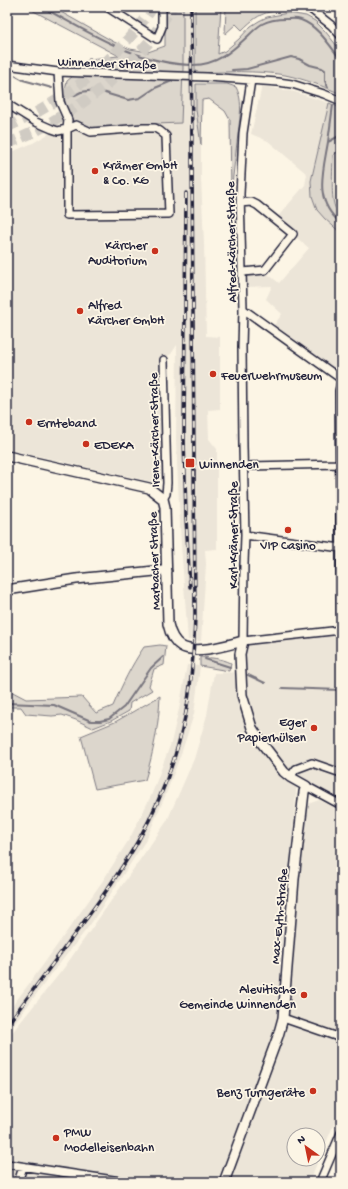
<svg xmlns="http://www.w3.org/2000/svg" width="348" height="1189" viewBox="0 0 348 1189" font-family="'Gochi Hand',sans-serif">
  <rect width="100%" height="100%" fill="#fcf5e5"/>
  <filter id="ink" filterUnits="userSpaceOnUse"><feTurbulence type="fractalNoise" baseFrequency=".025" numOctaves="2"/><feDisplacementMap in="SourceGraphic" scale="8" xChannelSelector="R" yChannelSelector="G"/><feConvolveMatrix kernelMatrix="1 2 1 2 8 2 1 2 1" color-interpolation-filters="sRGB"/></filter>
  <g filter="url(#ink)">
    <path fill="#ece5d8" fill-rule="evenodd" d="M183 7H195L196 110 201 145V179L204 243 206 336 220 337V409L208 410 209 439 217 449V549L205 550 206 564 201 641 188 640 181 544 176 441 177 345 171 354 161 360 165 480 157 483 7 449V154L33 143 72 120 92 130 182 102 183 69Z
      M262 86 295 92 329 103 311 181 312 196 325 219 341 233V377L272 328 282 314 266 299 272 286 245 287V276L269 275 279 283 309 248 275 220 305 185 307 174 268 141 251 134Z
      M341 150V214L336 210 334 203 333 195V155Z
      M341 631V800L297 779 279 1018 219 1182H156L81 1171 124 1182H7V1039L64 968 167 821 194 759 207 715 214 673 245 672 243 643Z
      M187 665 200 666 194 714 182 751 166 794 146 840 90 925 53 972 7 1033V1013L43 965 102 882 130 838 151 796 171 743 179 709Z
      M319 800 341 811V1108L309 1182H230L287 1019 306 815 308 804ZM294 1135H318V1159H294Z"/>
    <path fill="#dcd6cc" stroke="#7f7c84" d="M26 7H52L114 42 130 49 148 52 165 46V7H183V69L181 123 131 125 92 130 72 120 66 109 64 95 67 81 84 67 88 59 119 56Z
      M195 7H221L218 54 225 51 239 39 251 26 259 21 267 17 288 13 306 16 315 21 325 31 341 51V94C323 86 304 79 285 75 256 70 225 72 195 73Z
      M226 7H297L296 9C269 12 263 9 242 30L236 24 225 34Z
      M196 84H227L236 87C241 97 241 106 240 117L231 193 230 120 225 111 209 99 202 100 201 145 196 110Z
      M329 103 341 108V150L333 155C333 167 330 201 336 209 337 210 340 213 341 214V233L325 219 317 210 312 196 311 181Z
      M160 645 166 646 164 665 154 669 149 686 152 690 130 703 129 711 111 721 93 728 76 720 62 715 52 716 26 714 21 707H7V689L26 699 82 697 96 713 113 706C122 685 131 666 144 647Z
      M200 657C211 658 221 658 231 663L229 671 200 666Z
      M160 696C159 725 153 754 145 780L95 789 81 736 115 722Z"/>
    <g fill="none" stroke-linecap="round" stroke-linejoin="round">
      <path stroke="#78757e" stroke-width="2" d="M42 7C90 33 137 64 193 65 217 65 232 51 248 36 252 32 257 27 262 24 269 20 278 19 286 19 290 19 296 18 301 20 318 26 330 46 341 60
        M232 70 247 69 291 57 299 59 310 65 322 68 325 70V81L328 87
        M16 76 23 80 52 88
        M66 96 75 95 81 92 95 90 128 100 140 98 155 88 172 81
        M341 135 328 142C323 172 313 201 341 223
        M328 142 333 105
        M205 659 230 667
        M248 675 265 683
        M282 688 341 690
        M7 703 54 705 91 721H100L109 719 124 707 151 668 163 657"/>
      <path stroke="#d0cbc3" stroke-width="11" stroke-dasharray="11 5.5" stroke-linecap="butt" d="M7 127C66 101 117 60 153 7
        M7 144 36 131 78 106 105 86 132 61 150 41 172 7"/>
      <g stroke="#22223b" stroke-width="10">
        <path id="minor" d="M107 7 157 39 162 27V7
          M308 7 331 25 341 36
          M7 65 58 72 207 77 278 82 292 84 324 94 341 101
          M251 80 243 133 240 194 243 309 242 347 243 446 245 535 244 564 243 641 341 630
          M7 104 36 122 52 129 58 131 67 129V215L169 214 166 136 160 131 155 128H143L91 132 76 125 67 129 68 120 60 102 58 72
          M240 203 251 202 257 205 293 234 265 270 243 272
          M243 309 341 379
          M244 466 341 464
          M163 499 166 494 167 483 164 360
          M245 535 341 548
          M341 630 339 391 341 382
          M290 777 296 769 312 763 341 773
          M306 786 341 805
          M283 1018 341 1038
          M7 1164 127 1182
          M18 1182 23 1167
          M320 1182 341 1133"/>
      </g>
      <g stroke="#22223b" stroke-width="12">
        <path id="major" d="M7 456 149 488 163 499 165 507 168 624C170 633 173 641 181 646 195 655 227 645 243 641L240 654 242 695 252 728 261 742 284 772 290 777 306 786 304 792 294 879 283 1018 278 1036 224 1182
          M7 590 76 579 155 571H167"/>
      </g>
      <use href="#minor" stroke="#fcf5e5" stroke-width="7"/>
      <use href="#major" stroke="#fcf5e5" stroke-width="9"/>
      <g stroke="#22223b" stroke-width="3.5">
        <path id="rail" d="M186 193 184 437 186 518 190 587
          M7 1025C30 994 54 962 77 931 99 902 120 872 138 841 160 802 176 760 185 717 192 683 194 649 195 615L191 7"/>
      </g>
      <use href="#rail" stroke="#fcf5e5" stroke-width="2" stroke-dasharray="6" stroke-linecap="butt"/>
    </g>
  </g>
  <g fill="#c8321e" stroke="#fcf5e5" stroke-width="1.5">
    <circle cx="95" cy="171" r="4"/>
    <circle cx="155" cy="251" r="4"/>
    <circle cx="80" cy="311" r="4"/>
    <circle cx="213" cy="374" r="4"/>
    <circle cx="29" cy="422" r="4"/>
    <circle cx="86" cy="444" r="4"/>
    <rect x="185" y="458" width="10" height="10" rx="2"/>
    <circle cx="288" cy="530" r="4"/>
    <circle cx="314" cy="728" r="4"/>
    <circle cx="304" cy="995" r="4"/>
    <circle cx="313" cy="1091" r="4"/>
    <circle cx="56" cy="1138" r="4"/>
  </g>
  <g text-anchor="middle" stroke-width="3.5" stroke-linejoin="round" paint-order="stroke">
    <g font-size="13" fill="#22223b" stroke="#fcf5e5">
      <text transform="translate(107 62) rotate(2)" y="5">Winnender Straße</text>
      <text transform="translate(230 242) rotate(-91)" y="5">Alfred-Kärcher-Straße</text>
      <text transform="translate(153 430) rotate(-91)" y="5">Irene-Kärcher-Straße</text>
      <text transform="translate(232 535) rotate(-90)" y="5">Karl-Krämer-Straße</text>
      <text transform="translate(153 561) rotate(-92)" y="5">Marbacher Straße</text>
      <text transform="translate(278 916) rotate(-85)" y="5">Max-Eyth-Straße</text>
    </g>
    <g font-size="13" fill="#22223b" stroke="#fcf5e5" text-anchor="start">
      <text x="103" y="169">Krämer GmbH<tspan x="103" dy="15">&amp; Co. KG</tspan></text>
      <text x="147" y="249" text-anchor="end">Kärcher<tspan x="147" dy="15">Auditorium</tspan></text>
      <text x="88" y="309">Alfred<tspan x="88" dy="15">Kärcher GmbH</tspan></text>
      <text x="221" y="379">Feuerwehrmuseum</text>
      <text x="37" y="427">Ernteband</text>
      <text x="94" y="449">EDEKA</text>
      <text x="199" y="468">Winnenden</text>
      <text x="288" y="549" text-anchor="middle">VIP Casino</text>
      <text x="306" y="726" text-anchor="end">Eger<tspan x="306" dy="15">Papierhülsen</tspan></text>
      <text x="296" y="993" text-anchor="end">Alevitische<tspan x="296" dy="15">Gemeinde Winnenden</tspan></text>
      <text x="305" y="1096" text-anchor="end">Benz Turngeräte</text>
      <text x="64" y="1136">PMW<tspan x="64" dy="15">Modelleisenbahn</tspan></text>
    </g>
  </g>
  <rect width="348" height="1189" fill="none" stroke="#fcf5e5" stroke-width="24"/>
  <rect x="12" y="12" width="324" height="1165" fill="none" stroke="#22223b" stroke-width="1.5" filter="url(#ink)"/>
  <g transform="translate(306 1147) rotate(327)"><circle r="19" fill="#fcf5e5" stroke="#a5a1a1"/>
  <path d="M0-3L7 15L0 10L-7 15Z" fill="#c8321e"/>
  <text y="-6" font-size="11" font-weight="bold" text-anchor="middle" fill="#22223b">N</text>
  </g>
</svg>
